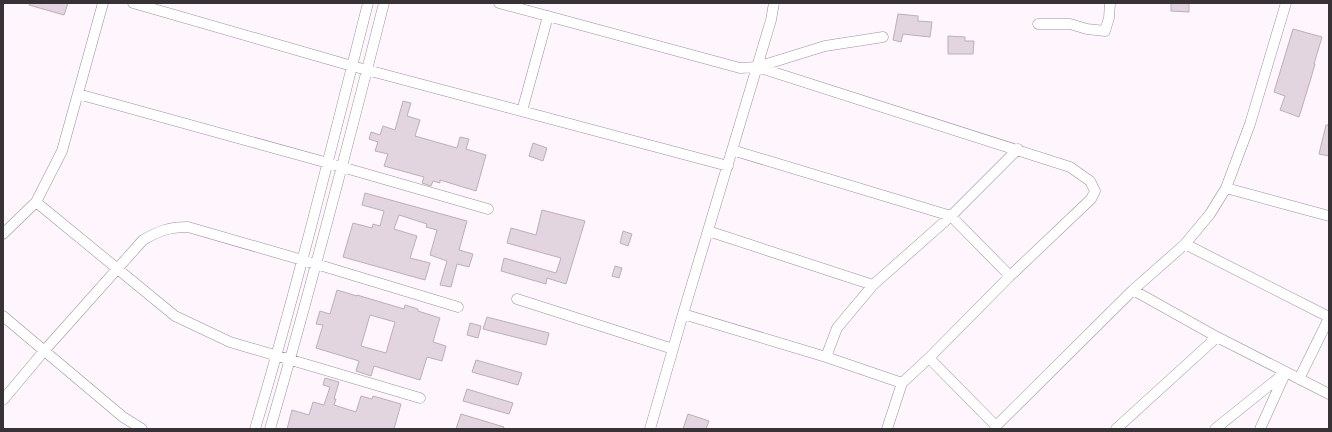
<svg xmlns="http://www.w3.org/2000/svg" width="1332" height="432" viewBox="0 0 1332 432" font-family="'PT Sans',sans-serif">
  <rect width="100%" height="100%" fill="#fef6fc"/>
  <path fill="#e2d5df" stroke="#bbaeb8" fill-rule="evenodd" d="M30 3H68L64 15 29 5Z
    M1171 3H1189V12L1171 11Z
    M898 14 918 16V21L932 22 930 37 903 34 901 42 893 40Z
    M1293 29 1322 37 1314 64H1315L1311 78 1299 117 1280 110 1285 96 1274 92Z
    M948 36 965 37V41H974L973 54H948Z
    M403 101 411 103 407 116 420 120 415 136 457 148 460 137 469 139 466 149 486 155 476 191 440 180V183L433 181 431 186 422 183 424 177 384 166 388 154 375 151 378 142 369 139 371 132 380 135 383 126 395 130Z
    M1326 125H1329V156L1319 154Z
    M533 143 547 148 543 161 529 156Z
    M365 193 467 221 459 250 473 254 469 267 457 264 451 287 440 285 447 261 430 255 437 230 426 227 427 224 399 215 394 229 417 236 410 258 430 263 425 280 343 257 353 223 372 228 373 224 380 226 384 211 362 205Z
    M542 210 585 221 566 284 547 278 546 284 501 271 504 258 556 273 561 258 507 243 511 228 536 235Z
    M623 231 632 234 628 246 620 243Z
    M615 266 622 268 619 278 612 276Z
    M337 290 357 296V295L404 309 405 305 418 309V311L440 318 433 342 446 346 442 361 427 357 420 380 374 366 371 376 356 371 359 361 316 348 323 325 316 324 320 311 330 314ZM370 315 395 322 386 353 361 346Z
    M487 317 549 333 546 345 483 329Z
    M470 323 481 326 478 338 467 335Z
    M476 360 522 373 518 385 472 372Z
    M325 378 339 382 334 399H336L334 405 356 412 361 396 372 399 373 396 401 404 394 429H287L292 410 309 415 313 402 324 405 330 387 323 385Z
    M467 389 513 403 509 414 463 401Z
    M461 414 504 427 503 429H456Z
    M688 414 709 421 706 429H683Z"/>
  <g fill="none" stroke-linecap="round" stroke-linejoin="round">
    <g stroke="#9c8f99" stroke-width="11">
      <path id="minor" d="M133 3 352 66 728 166
        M499 3 740 68 757 67 825 46 883 37
        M1038 24H1070L1087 29 1105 31 1109 18 1110 3
        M757 67 1070 167 1090 181 1095 191 1091 199 1010 276 929 358 902 383 887 429
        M78 94 328 163 488 209
        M522 111 548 16
        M732 150 951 216 1010 276
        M1226 188 1329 216
        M36 202 175 316 230 342 420 398
        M708 231 873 285
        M3 234 36 202 62 151 103 3
        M1185 244 1329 317
        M1133 290 1217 337 1329 394
        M517 299 673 349
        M683 314 826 357 902 383
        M3 316 123 417 142 429
        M826 357 837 328 873 285 951 216 1018 149
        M929 358 996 426
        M1299 379 1329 318
        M3 400 44 351 143 240C159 231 168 227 188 227L316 264 458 307
        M255 429C297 288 332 145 368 3
        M270 429C311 288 348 145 384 3
        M650 429 683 314 771 20 774 3
        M995 429 996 426 1133 290 1185 244 1210 214 1226 188 1250 124 1286 3
        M1116 429 1217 337
        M1215 429 1286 372
        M1260 429 1285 374"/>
    </g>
    <use href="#minor" stroke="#fff" stroke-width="10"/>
  </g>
  <rect width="1332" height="432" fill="none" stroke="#373236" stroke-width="8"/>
</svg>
